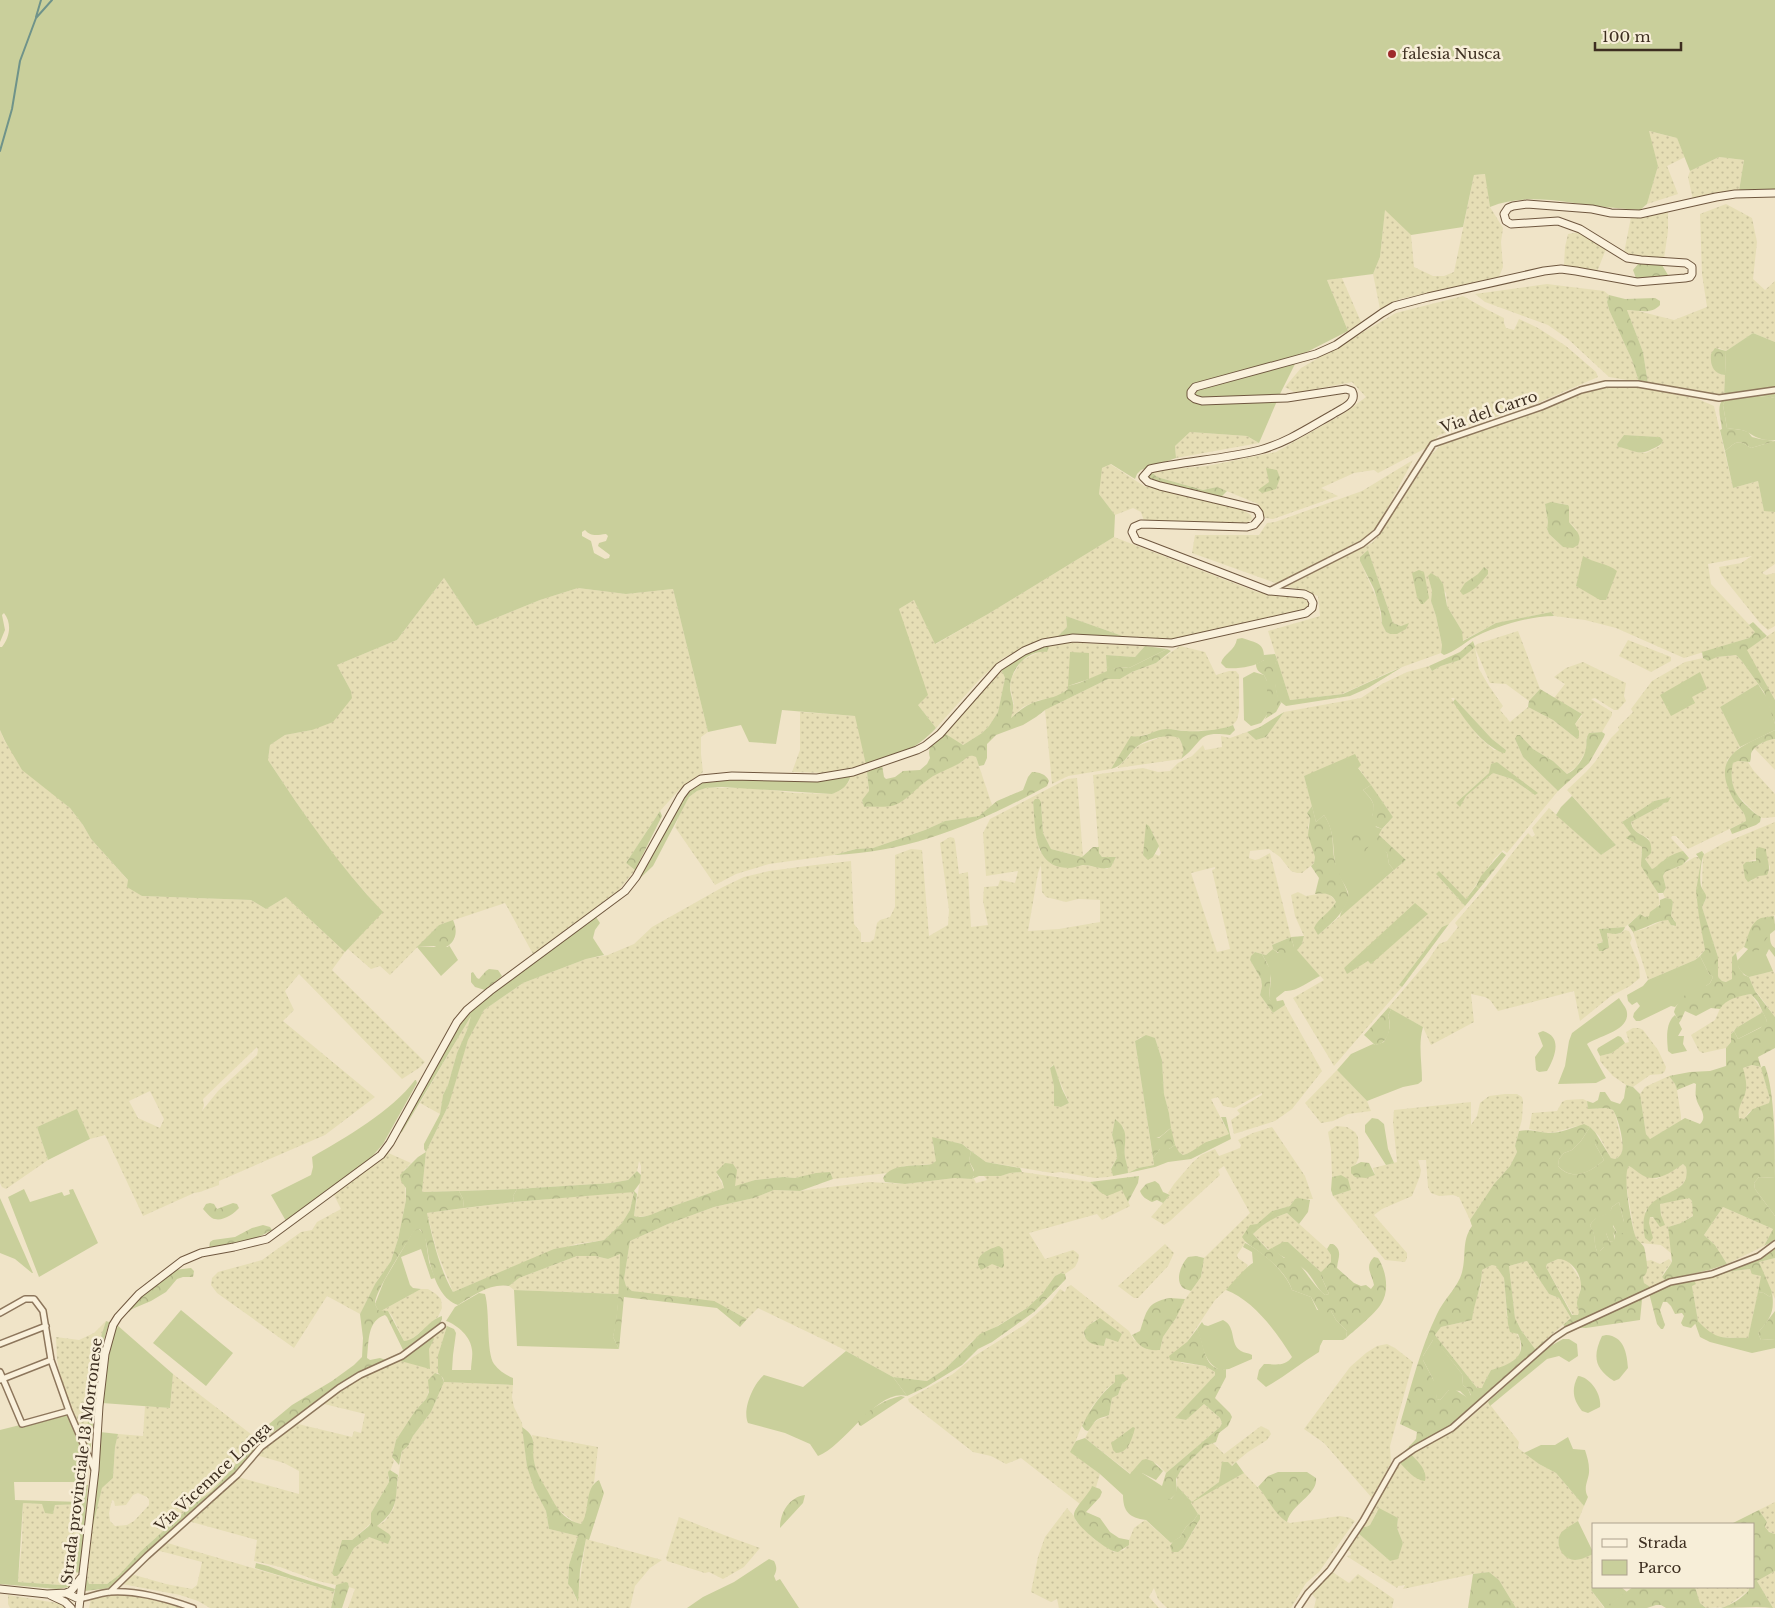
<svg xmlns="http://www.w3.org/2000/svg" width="1775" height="1608" viewBox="0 0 1775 1608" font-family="'Libre Baskerville',serif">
  <defs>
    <pattern id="farmland-dots" width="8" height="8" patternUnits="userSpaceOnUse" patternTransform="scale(1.25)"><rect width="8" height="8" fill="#e6deb5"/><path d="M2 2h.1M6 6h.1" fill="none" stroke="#c6bf9b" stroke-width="1.8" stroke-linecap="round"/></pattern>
    <pattern id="forest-crowns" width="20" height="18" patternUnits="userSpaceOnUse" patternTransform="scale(1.25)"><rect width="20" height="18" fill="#c9cf9b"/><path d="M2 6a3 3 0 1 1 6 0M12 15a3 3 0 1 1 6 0" fill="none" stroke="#aeb285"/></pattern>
  </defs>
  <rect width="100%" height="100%" fill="#f0e4c8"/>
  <path fill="url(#farmland-dots)" fill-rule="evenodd" d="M1648 131 1677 138 1685 157 1667 166 1678 194 1647 204 1658 166Z
    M1719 157 1744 160 1739 191 1693 200 1688 177 1690 171Z
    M1486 174 1490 207 1503 228 1501 242 1503 267 1499 277 1400 299 1380 309 1373 274 1380 257 1385 209 1411 235 1414 267 1433 276H1444L1454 272 1474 175Z
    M1726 204 1752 218 1757 242 1753 279 1765 290 1775 281V342L1753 333 1726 351 1719 348 1711 354 1712 366 1719 374 1725 375 1724 396 1648 384 1643 352 1627 310 1638 311 1674 320 1707 307 1702 274 1700 214Z
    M1668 210V231L1664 259 1638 257 1624 253 1631 217Z
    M1580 232 1606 249 1597 272 1564 266 1565 247 1568 234Z
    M1342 278 1361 322 1348 331 1327 280Z
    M1547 284 1604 291 1609 295 1607 302 1609 310 1632 360 1639 382 1609 377 1568 339 1548 325 1485 302 1475 294Z
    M1463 296 1486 309 1504 318V323L1506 328 1514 330 1519 319 1538 328 1566 346 1596 372 1598 377 1533 405 1439 435 1426 448 1378 473 1374 470 1354 473 1321 488 1338 496 1273 519 1265 518 1258 504 1217 487 1203 490 1157 477 1151 471 1207 466 1276 452 1343 414 1366 397 1352 382 1296 393 1285 387 1301 368 1396 313Z
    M1603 387 1646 388 1698 399 1714 406 1733 488 1758 481 1764 510 1775 512V564L1762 573 1766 575 1775 573V626L1768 630 1760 623 1727 582 1721 574 1719 567 1741 563 1752 556 1708 564 1711 584 1756 632 1749 638 1684 658 1616 628 1585 620 1554 616 1551 612 1496 623 1462 641V631L1447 606 1446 593 1428 576 1432 591 1431 601 1436 616 1442 645 1441 653 1394 670 1342 694 1290 700 1268 631 1320 616 1318 596 1285 586 1372 543 1379 535 1431 455 1442 444 1541 410 1582 391ZM1624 435 1660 437 1663 440 1660 446 1646 453 1636 452 1617 444ZM1559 503 1568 505 1569 522 1577 530 1563 547 1549 534 1547 529 1548 522 1545 504ZM1368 550 1393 623 1401 626 1408 624 1390 634 1386 632 1382 624 1378 601 1360 561V557Z
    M1190 432 1247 436 1259 443 1176 458 1175 446Z
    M1413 460 1378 526 1363 539 1278 584 1192 553 1195 535H1259L1267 523 1275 522 1362 491Z
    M1110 464 1144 486 1238 507 1251 515 1252 519 1247 523 1242 524 1144 521 1141 512 1133 508 1115 515 1099 494 1101 469Z
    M1114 537 1257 592 1273 595 1304 597 1308 603V607L1304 611 1198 637 1165 640 1131 639 1066 616 1067 627 1056 638 1034 643 1003 658 980 679 936 728 918 705 899 609 914 600 936 644 988 614Z
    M444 578 476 626 540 600 578 588 626 594 673 589 708 732 701 737V754L703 772 679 790 660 811 626 863 635 870 618 891 533 954 505 903 439 925 390 975 380 966 371 969 348 949 382 912 327 848 268 760 270 745 285 735 312 730 351 691 337 665 397 640Z
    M1518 631 1540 689 1529 701 1506 684 1490 683 1475 648 1479 669 1489 686 1503 706 1500 710 1510 722 1528 707 1553 720 1577 739 1575 724 1582 716 1579 712 1554 698 1565 684 1554 677 1566 668 1583 662 1626 683 1624 696 1626 701 1618 710H1614L1595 698 1591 699 1612 712V715L1602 732 1589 733 1586 738V751L1577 766 1567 774 1553 761 1533 749 1520 735 1515 739 1523 757 1558 791 1507 853 1503 850 1494 859 1466 899 1450 883 1436 874 1465 906 1449 924 1442 927 1399 985 1402 987 1334 1066 1293 998 1324 980 1296 950 1302 944 1304 936 1295 916 1291 895 1298 892 1306 896 1324 893 1330 895 1334 899 1336 902 1318 935 1406 860 1378 834 1393 817 1358 767 1304 776 1312 806 1307 813 1310 818 1308 827 1315 857 1314 863 1302 873H1297L1291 871 1280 857 1269 849 1250 851 1249 858 1255 860 1259 859 1270 853 1291 937 1272 945 1273 949 1266 955 1255 952 1250 960 1261 979 1262 986 1260 995 1273 1013 1285 1005 1322 1071 1292 1109 1275 1121 1234 1134 1231 1120 1240 1114 1237 1110 1262 1095V1093L1234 1108 1223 1106 1218 1097 1211 1099 1229 1134 1215 1141 1210 1140 1190 1153 1183 1155 1179 1152 1176 1149 1171 1132 1169 1113 1164 1094 1162 1060 1155 1038 1141 1037 1135 1041 1154 1165 1138 1168 1128 1173 1125 1156 1124 1128 1115 1119 1112 1135 1116 1150 1117 1158 1111 1168 1113 1176 1108 1177 1095 1178 1061 1172 1052 1173 986 1162 962 1144 933 1138V1147L937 1158 936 1161 933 1164 904 1166 888 1173 833 1179 830 1172 795 1178 783 1177 755 1180 734 1187 716 1172 724 1188 662 1210 652 1215 638 1217 634 1216 641 1175V1166L639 1161 637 1171 628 1180 611 1183 517 1189 422 1192 426 1152 449 1104 458 1068 468 1040 476 1023 484 1010 523 983 586 959 608 955 634 944 652 927 723 887 744 877 769 871 815 865 851 861 854 924 861 933V942H870L874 939 877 923 880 920 890 917 895 907V855L911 849 922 850 929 936 948 925 949 910 940 843 950 837 954 838 955 841 959 874 968 872 971 927 988 925 983 901 984 887 998 886 1000 880 1015 883 1018 871 986 876 983 833 990 819 1067 779 1077 778 1083 857 1051 849 1043 833 1041 802 1038 799 1033 802 1039 850 1049 861 1057 865 1066 868 1085 865 1107 869 1111 867 1116 857H1102L1099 853 1093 775 1143 768 1158 772 1170 771 1178 763 1192 756 1203 745 1205 750 1222 747 1221 736 1230 738 1247 732 1256 740 1266 737 1284 712 1361 698 1382 684 1407 672 1429 666 1432 671 1441 666 1460 660 1477 644ZM1451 698H1454L1492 739 1506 750H1494L1478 736ZM1497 762 1535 795 1512 779 1493 773 1456 803 1489 773ZM1153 833 1161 853 1159 856 1155 854 1153 857 1143 855 1145 842ZM1041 865 1042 892 1046 897 1066 902 1078 899 1100 900V922L1059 929 1028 931 1038 873ZM1215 867V869L1212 870 1230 949 1217 952 1191 873ZM1428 914 1371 963 1368 961 1347 973 1344 968ZM1053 1065 1069 1103 1061 1107 1054 1105V1081L1050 1068Z
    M1775 631V700L1746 650Z
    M1628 640 1671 657V661L1651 672 1619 656Z
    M1058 642 1145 646 1135 657 1106 655 1107 672 1089 679V653L1068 689 1053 699 1039 700 1023 707 1010 719 1014 704 1010 686 1012 677 1021 661 1041 651 1050 645Z
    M1180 646 1205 652 1216 675 1229 671H1236L1239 675V711L1237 720 1233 725 1218 730 1188 731 1166 729 1137 737 1126 746 1111 769 1068 776 1052 784 1045 710 1108 679H1120L1132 672 1156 663Z
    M1736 655 1741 660 1758 684 1720 707 1740 747 1727 760 1728 787 1736 803 1746 816V821L1688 849 1676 836H1672L1671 838 1683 851 1664 860 1656 868 1652 869 1645 859 1647 856 1649 839 1634 830 1631 822 1661 806 1671 797 1654 801 1622 822 1632 835 1627 838 1642 847 1641 857 1648 876 1658 893 1660 904 1649 916 1645 917 1640 914 1625 927 1599 929 1603 942 1597 943 1609 947 1607 932 1619 934 1625 930 1629 931 1632 938 1630 943 1639 965 1640 978 1630 986 1611 996 1580 1021 1574 991 1498 1011 1490 1000 1485 997 1471 994 1474 1022 1431 1045 1423 1027 1388 1008 1427 962 1439 944 1447 941 1458 927 1455 923 1486 887 1528 833 1532 837 1535 835 1532 828 1549 808 1601 855 1616 845 1567 790 1586 772 1595 762 1611 738 1619 730 1618 727 1633 712 1631 709 1652 681 1685 662 1703 658 1708 661 1716 657Z
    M1001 669 1005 678 998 712 989 726 982 733 963 745 956 742 944 733Z
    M800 712 856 716 866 765 829 773 792 772 800 750Z
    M0 730 5 742 57 797 70 808 83 825 91 839 142 896 251 900 266 909 286 897 345 952 332 970 425 1062 419 1068 402 1079 299 974 285 991 294 1010 283 1021 375 1097 325 1135 219 1181V1185L200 1192 194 1193 143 1216 105 1135 90 1139 77 1110 37 1127 48 1160 6 1189 2 1187 0 1183ZM257 1047 258 1050 257 1055 218 1091 202 1111 204 1105 203 1099ZM150 1091 164 1119 160 1128 138 1118 129 1101Z
    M1164 736H1173L1179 738 1183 746V754L1181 759 1117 768 1129 756 1134 749 1140 745Z
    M1769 739H1775V770L1754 748Z
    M972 755 976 757 992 805 980 816 945 821 925 830 873 848 856 849 834 855 769 864 736 874 715 885 675 827 681 811 689 797 697 791 706 788H755L793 793 832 794 841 790 849 782 851 775 867 772 869 792 862 800 864 807 895 805 905 799 928 779 939 772 962 762 967 756Z
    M1738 761 1748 762 1753 770 1775 794V817L1763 818 1758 816 1736 794 1733 787 1731 770 1733 763Z
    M1775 822V915L1768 918 1749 933 1744 947 1732 957V979L1727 982 1722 981 1718 977V957L1702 907 1706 899 1702 887 1703 855 1724 843ZM1766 857 1770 867 1769 872 1754 878 1751 881 1745 878 1749 861Z
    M1695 857H1699L1701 861 1698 905 1705 950 1695 960 1648 980 1633 932 1644 929 1664 920H1668L1674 927 1675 921 1671 916 1673 902 1665 898 1663 893 1666 888 1663 876 1665 872 1678 867Z
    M1773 971 1775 974V1017L1759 995 1755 991 1749 977Z
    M1751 994 1763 1012 1736 1028 1731 1034V1042L1726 1048 1703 1053 1699 1051 1691 1035 1715 1020 1722 1004 1738 996Z
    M472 1014 467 1030 457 1053 448 1085 443 1095 440 1114 420 1103Z
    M1633 1028H1639L1643 1030 1658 1050 1666 1067 1665 1071 1662 1074 1650 1075 1633 1087 1626 1085 1613 1076 1604 1066 1600 1061V1056L1612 1053 1622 1044 1629 1042 1626 1032Z
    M1752 1065 1761 1067 1770 1099 1769 1103 1749 1112 1744 1119H1741L1738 1116 1739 1104 1746 1091 1743 1068Z
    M1337 1070 1367 1101 1371 1111 1348 1114 1333 1121 1321 1123 1305 1103Z
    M1669 1076 1675 1084 1677 1090 1681 1116V1121L1650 1139 1646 1134 1640 1094 1645 1087Z
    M1505 1094H1517L1522 1097 1523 1101 1522 1119 1515 1146 1517 1152 1510 1166 1494 1184 1470 1220 1459 1197 1453 1195 1439 1196 1431 1193 1428 1187 1426 1160H1418L1421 1170 1420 1176 1412 1196 1382 1209 1374 1215 1407 1253V1258L1405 1262 1385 1260 1333 1196 1351 1190 1341 1175 1332 1177 1331 1149 1328 1132 1336 1126 1347 1127 1355 1132 1358 1137 1359 1157 1356 1164 1351 1168 1375 1175 1373 1168 1397 1162 1393 1122 1394 1110 1471 1102V1125L1477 1116 1480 1103 1489 1096Z
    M1583 1099 1587 1101 1588 1109 1608 1108 1613 1110 1615 1113 1623 1147 1621 1155 1615 1159 1611 1158 1599 1136 1590 1127 1577 1126 1556 1132 1546 1133 1529 1129 1532 1113 1557 1111 1562 1102 1566 1100Z
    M1272 1127 1305 1176 1313 1199H1295L1290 1206 1272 1211 1257 1225H1250L1245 1243 1237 1255 1238 1258 1248 1265 1242 1275 1215 1300 1187 1342 1181 1363 1205 1366 1215 1372V1375L1176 1418 1186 1420 1204 1404 1220 1418 1222 1423 1220 1427 1166 1473 1157 1464 1142 1460 1131 1474 1085 1438 1092 1424 1099 1419 1104 1418 1109 1415 1112 1398 1118 1395 1122 1384 1126 1381 1115 1380V1382L1106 1389 1091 1408 1088 1417 1083 1423 1071 1452 1100 1474 1096 1487H1092L1089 1494 1080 1504 1021 1458 1006 1464 991 1456 973 1452 909 1402 908 1399 953 1374 973 1357 1024 1325 1051 1301 1060 1289 1065 1292 1067 1287 1071 1285 1129 1331 1134 1340 1160 1350 1163 1337 1176 1318 1181 1305 1201 1277 1204 1258 1250 1213 1224 1166 1218 1170 1220 1175 1170 1221 1164 1225 1151 1217 1170 1195 1168 1193 1174 1184 1192 1163 1201 1155 1215 1149 1219 1156 1240 1148 1241 1145 1238 1140 1253 1133ZM1095 1320 1118 1342 1106 1338 1104 1346 1089 1342 1084 1336V1331Z
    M386 1152 411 1163 404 1170 406 1200 398 1239 391 1261 375 1284 360 1314 327 1296 294 1348 217 1293 211 1285 212 1278 218 1272 262 1260 301 1232 312 1230 317 1222 341 1209 333 1193Z
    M1683 1164 1686 1167 1687 1175 1684 1182 1676 1191 1667 1194 1645 1211 1649 1222 1650 1217 1662 1220 1660 1204 1685 1198H1689L1692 1201 1694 1215 1681 1223 1668 1227 1672 1254 1661 1245 1640 1243 1635 1237 1625 1177 1627 1169 1629 1165 1644 1176 1657 1179Z
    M1022 1172 1090 1182 1100 1192 1123 1190 1130 1206 1102 1220 1097 1214 1029 1233 1045 1259 1073 1250 1076 1252 1079 1255 1078 1261 1075 1267 1065 1274 1061 1273 1055 1276 1042 1294 1027 1308 972 1341 945 1369 927 1381 893 1377 839 1347 758 1308 747 1319 727 1308 632 1291 626 1286 624 1279 630 1241 668 1224 714 1207 754 1198 774 1190 800 1191 869 1182 905 1184 955 1178 974 1179 976 1183 987 1180 984 1176H1001L1010 1173Z
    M634 1191 630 1210 622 1223 604 1240 576 1244 515 1266 453 1292 437 1252 427 1213 505 1203Z
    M1723 1207 1773 1229 1764 1246 1727 1264 1715 1245 1704 1235Z
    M1287 1213 1327 1249 1331 1255V1262L1321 1272 1288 1242 1269 1250 1253 1234 1261 1226 1269 1220Z
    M1165 1244 1174 1253 1168 1266 1138 1298H1134L1118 1286Z
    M620 1253 619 1294 514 1290 509 1286 519 1278 577 1256H595L608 1259Z
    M1775 1258V1299L1758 1262Z
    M1558 1259H1565L1569 1262 1581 1281V1287L1578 1299 1580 1314 1578 1315H1573L1546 1267 1547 1264Z
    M1669 1259 1672 1262 1664 1272 1662 1277 1665 1280 1652 1288 1644 1283 1643 1277 1647 1270 1646 1261 1651 1260 1660 1264Z
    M1527 1261 1549 1294 1559 1298 1571 1318 1535 1349 1521 1330 1515 1318 1509 1266Z
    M1492 1265 1497 1266 1504 1278 1507 1317 1520 1339V1353L1517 1359 1508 1366 1491 1370 1484 1383 1483 1388H1477L1435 1335 1441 1327 1472 1320 1473 1307 1481 1285 1482 1270Z
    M1750 1269 1751 1271 1762 1275 1748 1338 1717 1337 1710 1334 1698 1321 1692 1286 1693 1279 1705 1276 1713 1277 1733 1271Z
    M421 1289H428L436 1294 441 1299 442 1308 438 1317 413 1338 408 1341H404L392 1316 388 1311H381Z
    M106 1321 95 1357 91 1381 87 1443 72 1411 61 1380 57 1359 56 1337 79 1340 94 1333Z
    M445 1325 447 1326 438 1355V1373H435L426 1399 415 1411 396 1440 392 1457 394 1461 388 1477 389 1482 371 1513V1523L352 1540H342L332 1573H340L354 1548 369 1537 388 1543 391 1537 388 1534 377 1526 385 1521 394 1508 402 1451 408 1446 413 1436 431 1412 444 1382 513 1385 512 1397 514 1407 522 1423 527 1467 534 1488 546 1511 549 1529 578 1536 569 1565 568 1584 572 1589 577 1601 586 1539 662 1560 650 1568 635 1586 630 1608H348L355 1589 349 1587 348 1583 336 1585 318 1581 280 1567 254 1561 257 1540 188 1521 238 1477 299 1494V1471L284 1463 256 1455 260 1449 266 1447 294 1423 352 1437 354 1431 361 1433 365 1414 320 1403 352 1380 397 1360 429 1349 432 1335Z
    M1387 1344 1395 1348 1413 1362 1390 1446 1391 1463 1372 1498 1324 1443 1304 1429 1350 1367 1366 1353 1377 1346Z
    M173 1374 256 1438 232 1469 211 1492 192 1505 140 1552 119 1575 107 1584 89 1585 87 1578 92 1524 102 1488 113 1478 115 1447 118 1434 143 1436 145 1406 170 1408ZM138 1493 147 1497 149 1500V1505L134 1521 127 1525 115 1526 110 1521 109 1513 112 1500 114 1501 115 1506 126 1505 133 1495Z
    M1488 1402 1519 1442 1518 1448 1539 1464 1556 1473 1584 1506 1578 1521 1561 1534 1558 1541 1561 1551 1576 1560 1594 1554V1585L1591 1590 1604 1608H1516L1499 1580 1489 1572 1473 1574 1403 1589 1405 1585 1398 1586 1397 1588 1348 1557 1347 1556 1351 1555 1350 1551H1347L1358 1533 1390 1561 1398 1558 1403 1543 1397 1528 1398 1518 1390 1516 1386 1512 1377 1511 1370 1525 1366 1527 1362 1526 1399 1462 1425 1472 1410 1453 1460 1423 1462 1425Z
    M1261 1426 1269 1430 1271 1434 1267 1440 1248 1452 1231 1466 1219 1482 1198 1498 1244 1473 1268 1498 1277 1513 1285 1521 1290 1523 1340 1516 1350 1518 1355 1521 1319 1572 1306 1583 1291 1608H1167L1158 1599 1154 1588 1149 1597 1159 1608H1059L1057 1599 1051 1602 1031 1592 1038 1557 1045 1537 1067 1508 1074 1516 1076 1521 1094 1539 1114 1552 1124 1550 1128 1545 1129 1540 1134 1528 1145 1520 1171 1543 1170 1546 1183 1548 1198 1523 1200 1515 1198 1514 1191 1503 1192 1502 1177 1486V1475L1205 1446 1213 1443 1224 1454Z
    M532 1435 598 1447 594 1483 590 1492 585 1519 581 1524 574 1522 555 1507 538 1475 533 1459V1441Z
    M1775 1502V1534L1766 1530 1765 1527 1767 1522 1759 1510Z
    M23 1503 42 1504 53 1514 55 1505 82 1503 75 1572 70 1580 62 1585 18 1582 22 1542Z
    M679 1517 724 1535 760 1548 744 1567 723 1579 709 1572 705 1573 667 1561 666 1558Z
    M164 1542 334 1592 331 1608H210L198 1601 180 1595 122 1584 131 1574 166 1584 192 1589 197 1585 202 1562 156 1550Z
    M1331 1571 1349 1583 1358 1574 1394 1599 1392 1608H1314L1316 1599 1312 1594Z
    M1775 1571V1608H1773L1757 1581Z
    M1695 1587H1748L1749 1590 1726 1607 1706 1608 1700 1603Z
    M120 1594 144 1597 185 1608H89L91 1599Z
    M8 1595 63 1604 64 1608H10L8 1604Z"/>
  <path fill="#c9cf9b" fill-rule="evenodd" d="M0 0H1775V189L1739 191 1744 160 1719 157 1690 171 1677 138 1649 131 1658 166 1647 204 1640 210C1628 209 1616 208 1605 207 1567 203 1526 192 1490 207L1485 174 1474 175 1463 227 1411 235 1385 210 1380 257 1373 274 1327 280 1348 331 1299 356 1280 394 1259 443 1247 436 1190 432 1175 446 1176 458 1141 470 1137 474 1135 479 1111 464 1102 468 1099 494 1115 515 1114 537 988 614 935 644 914 600 899 609 928 695 918 705 936 728C915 751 895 756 866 765L855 716 782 710 776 744 749 742 741 725 708 732 673 589 626 594 578 588 540 600 476 626 444 578 397 640 337 665 351 691 352 698 333 722 312 730 285 735 270 745 268 760C303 813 339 866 383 912L345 952 286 897 266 909 251 900 142 896 127 887 128 880 91 839 83 825 70 808 22 770 5 741 0 730V647H2C10 637 12 623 4 613L2 615 5 630 0 642ZM585 530C591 537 597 535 606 534L608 536 606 541 599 543 598 546 610 555 609 558 605 559 594 553 591 541 582 536V532Z
    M1753 333 1775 342V389L1724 397 1726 351Z
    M1758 396 1775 398V440C1763 441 1757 438 1747 432 1742 429 1733 429 1727 428L1723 405 1725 401Z
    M1624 435 1660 437 1663 440 1662 443C1659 446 1656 447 1652 449 1637 457 1633 449 1618 447L1617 444Z
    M1775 441V512L1764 511 1758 481 1733 488 1725 451C1737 441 1738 439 1751 448Z
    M1583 556C1594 563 1607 563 1617 571L1606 600H1600L1576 586Z
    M1431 573 1439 578 1443 584 1447 606 1462 631 1463 641 1496 623 1551 612 1554 616C1529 616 1493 627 1471 639 1462 645 1455 651 1444 655L1441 653 1442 645 1436 616 1431 601 1432 591 1428 576Z
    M1066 616 1131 639 1056 638 1067 627Z
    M1242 638C1256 643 1265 642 1264 660 1255 667 1237 669 1226 668L1221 663C1224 653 1235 651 1237 639Z
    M1145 646 1167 649 1129 668C1121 666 1114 668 1107 672L1106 655 1135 657Z
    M1070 652 1089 653V679L1068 686Z
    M1277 659 1290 700 1343 694 1402 667 1368 688 1350 696 1286 706 1278 700C1276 689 1271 670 1277 659Z
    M1254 672 1264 675 1267 681V715L1261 723 1251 726 1244 720 1243 678Z
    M1700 672 1707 689 1692 697 1695 703 1671 716 1660 695Z
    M1758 684 1767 698 1775 724V730L1740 747 1720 707Z
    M1455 699 1492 739 1506 750 1505 753H1503C1481 744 1466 721 1453 702Z
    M1355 754 1361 765 1358 768 1371 785 1363 790C1371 799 1377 804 1372 816L1376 827 1382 829 1377 838 1387 853 1389 864 1394 870 1340 917C1341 908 1350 902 1348 892 1346 886 1340 878 1337 871 1331 849 1337 836 1324 815L1316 822 1304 776Z
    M1497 762 1538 793 1535 795 1512 779 1493 773 1466 796 1460 807 1456 803 1489 773 1491 764Z
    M851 775C848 786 842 790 832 794L722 787 706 788 697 791 689 797 653 866 636 882 688 788 709 779Z
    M1572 796 1616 845 1601 855 1556 815 1561 807Z
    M1439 871 1466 899 1476 886 1479 889 1465 906 1436 874Z
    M1415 903 1428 914 1371 964 1368 961 1347 974 1344 968Z
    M596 917 600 923 595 930 593 938 604 955 586 959 523 983 484 1010 468 1040 449 1104 426 1152 424 1149V1144L440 1114 443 1095 448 1085 457 1053 467 1030 471 1016 402 1132 398 1134C409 1112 457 1013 476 1008L477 1004Z
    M1775 923V930L1770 934C1770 940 1770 945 1775 948V957L1769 949 1766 955 1773 971 1749 977C1742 974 1738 969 1737 961L1749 948 1763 942Z
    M1449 924 1402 987 1399 985 1442 927Z
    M1304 936 1302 944 1297 950 1320 976C1310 981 1296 992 1285 991L1276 998 1277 1002 1273 1003 1269 999 1271 978 1268 965 1262 954 1266 955 1273 949 1278 953 1294 947 1291 937Z
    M449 945 458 960 441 976 417 947H448Z
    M1700 956 1709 974 1713 977 1710 983 1706 986 1690 992 1675 1007 1671 1006 1640 1021H1636L1633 1017 1634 1013 1640 1006 1637 1002 1632 1005 1628 1001 1627 995 1643 986 1648 980 1695 960Z
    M1619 998C1621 1002 1627 1008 1627 1013 1629 1031 1598 1036 1587 1044L1606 1078 1596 1083 1558 1084 1565 1066 1569 1041 1572 1033Z
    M1391 1009 1423 1027C1418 1044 1422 1063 1422 1081L1418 1084 1403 1087 1367 1101 1337 1070 1351 1054 1373 1044 1376 1045 1384 1042C1389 1032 1392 1026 1388 1016Z
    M1763 1012 1767 1021 1765 1025 1738 1039 1734 1031 1736 1028Z
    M1675 1015 1677 1018 1681 1020 1679 1023 1682 1029 1678 1036H1684L1683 1044 1687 1051 1672 1054 1668 1051C1667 1040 1665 1023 1675 1015Z
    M1543 1031C1563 1037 1555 1057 1547 1071L1539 1072 1536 1070 1535 1057 1543 1046 1538 1033Z
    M1146 1035 1155 1038 1162 1060 1164 1094 1169 1113 1171 1128C1163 1133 1161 1140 1150 1138L1135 1041Z
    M1618 1036 1621 1037 1625 1043 1612 1053 1600 1056 1597 1050 1598 1048Z
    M1054 1065 1062 1089 1069 1103 1061 1107 1054 1106V1086L1050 1068Z
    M415 1080H416L417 1083 383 1144 369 1160 286 1221 271 1195 311 1175 313 1167 312 1157C345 1138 392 1111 415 1080Z
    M77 1109 90 1139 48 1160 37 1127Z
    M1221 1117H1226L1231 1139 1191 1159 1168 1162 1155 1167 1128 1173 1138 1168 1154 1165 1153 1158 1160 1149H1169L1175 1145 1179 1152 1183 1155C1194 1152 1200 1144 1209 1141 1216 1139 1222 1137 1229 1134Z
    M1372 1118 1378 1119 1384 1124 1388 1149 1394 1163 1386 1165 1365 1132V1125Z
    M1590 1127 1595 1132V1144L1604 1160C1591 1172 1573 1182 1558 1166L1559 1159 1564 1153 1572 1150 1581 1141Z
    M971 1151 986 1162 1020 1168 1022 1172 1010 1173 1001 1176H979L972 1179 974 1176V1170L969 1161Z
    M1759 1177 1775 1178V1216L1755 1189 1754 1183Z
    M24 1189 30 1202 62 1192 64 1196 70 1194 69 1190 73 1189 98 1243 39 1277 8 1197Z
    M517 1189 513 1196 514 1202 464 1208 463 1199 459 1191Z
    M0 1198 33 1273H32L15 1259 0 1253Z
    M1619 1202 1624 1222V1233H1617L1613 1225C1612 1231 1615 1235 1614 1241L1612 1242 1609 1241 1606 1233 1604 1247 1600 1251H1597C1593 1243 1597 1236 1590 1226 1597 1210 1608 1220 1612 1207Z
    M419 1229 425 1235 429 1262 435 1278 431 1279 421 1249 401 1257 410 1285 413 1288 421 1289 381 1311 378 1310 375 1304 384 1281 414 1230Z
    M1283 1242H1288L1321 1272V1276L1329 1294 1325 1295C1316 1288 1313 1277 1305 1270 1295 1260 1281 1259 1272 1248Z
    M1245 1243C1262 1251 1286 1272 1292 1290L1311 1297 1317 1310 1331 1311 1336 1320 1347 1331 1346 1338 1343 1340H1323L1320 1346 1319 1352C1301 1363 1284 1377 1266 1387L1257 1379 1259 1370 1264 1364C1275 1364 1285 1367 1292 1357 1277 1332 1253 1300 1226 1290 1231 1284 1247 1266 1253 1263L1252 1252 1243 1247Z
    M514 1290 619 1294 616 1324 613 1337 619 1349 517 1346Z
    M1758 1292 1764 1293 1770 1297 1772 1292C1775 1313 1770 1318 1758 1333L1761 1340 1775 1339V1348L1752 1353 1710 1342 1700 1337 1695 1323 1698 1321C1717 1341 1722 1337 1748 1338Z
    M479 1293 485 1294C490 1311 486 1352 494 1364 499 1371 506 1375 513 1378V1385L444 1382 443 1378 438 1373V1355L447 1326 454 1329 456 1333 453 1355 452 1370H471C471 1364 473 1356 472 1350 471 1337 458 1325 446 1321L455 1307Z
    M181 1310 233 1353 206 1386 153 1343Z
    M110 1320 102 1346 98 1371 90 1456 82 1434 87 1442C88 1400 92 1361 106 1321L109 1322Z
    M1223 1320C1237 1327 1229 1344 1241 1351 1244 1353 1249 1353 1252 1355V1359L1229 1369 1220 1370C1202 1361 1204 1345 1197 1329L1202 1322 1204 1325 1208 1326Z
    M117 1325 173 1374 170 1408 102 1403C105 1378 103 1347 117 1325Z
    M432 1335 434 1339 429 1349 430 1369 397 1360Z
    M1606 1335C1624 1336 1627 1353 1628 1368L1619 1379 1614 1381C1595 1369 1592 1357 1602 1336Z
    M1435 1339 1462 1374 1463 1385 1468 1389 1471 1396 1468 1399 1460 1391 1449 1390 1440 1400 1437 1399 1433 1379 1423 1360V1356L1433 1340Z
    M1563 1339H1569L1577 1344 1578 1356 1569 1362 1559 1356 1547 1359 1490 1406 1488 1402 1547 1348Z
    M846 1351 893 1377 907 1396C877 1388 845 1446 818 1456L810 1444 785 1433 748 1423C742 1410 753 1384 764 1375L803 1387Z
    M1578 1376C1590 1377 1602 1394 1600 1407L1588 1413 1582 1411C1573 1400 1571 1389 1578 1376Z
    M68 1413C80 1441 87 1450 83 1482H14L15 1500 82 1502 83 1485H88L80 1573 75 1572 82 1504 55 1505 53 1514 45 1513 42 1504 23 1503 18 1582 62 1585 70 1580 74 1582 69 1587 58 1589 0 1584V1430Z
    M100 1432 118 1434 115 1447 113 1478 102 1488 91 1533Z
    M1568 1437 1573 1449 1585 1450C1587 1456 1589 1463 1589 1469 1590 1479 1582 1487 1588 1497L1584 1506 1556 1473 1539 1464 1524 1453 1541 1445H1555Z
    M1085 1438 1130 1474 1142 1460V1473L1162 1486V1490L1171 1499 1176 1493 1177 1486 1192 1502 1219 1482 1222 1462H1228L1232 1466 1236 1462 1244 1473 1191 1503 1198 1514 1194 1520 1186 1527 1180 1537 1171 1543 1146 1520C1129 1518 1123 1511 1123 1495L1100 1474 1070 1452 1076 1441Z
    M1410 1453C1417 1461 1428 1470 1425 1481 1414 1480 1406 1469 1399 1462Z
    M1379 1508 1398 1518 1397 1528 1403 1543 1398 1559 1390 1561 1358 1533 1362 1526 1366 1527 1370 1525Z
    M1578 1521 1594 1554C1588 1556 1581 1560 1575 1560 1562 1560 1554 1543 1561 1533 1565 1528 1572 1525 1578 1521Z
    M769 1559 774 1561C777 1567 777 1570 774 1576L776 1581 780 1579 799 1608H687L703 1597 734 1582Z
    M256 1563 268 1566 291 1575 335 1589 334 1592 255 1568Z
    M1594 1585V1587H1621L1627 1592 1605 1608 1591 1590Z"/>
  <path fill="url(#forest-crowns)" fill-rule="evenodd" d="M1639 263 1662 265 1668 275 1666 277 1636 278 1633 270Z
    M1609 295 1625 299 1655 298 1660 301V305C1651 315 1639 310 1627 310L1643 352 1648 384 1639 382 1632 360 1609 310 1607 302Z
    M1715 348 1726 351 1725 375C1713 374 1710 365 1711 354Z
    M1775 392V398L1758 396 1725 401 1723 405 1727 428 1742 430 1748 432 1752 437 1760 439 1775 441 1751 448C1738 439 1737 441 1725 451L1720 430 1722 429C1721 419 1716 407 1723 399Z
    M1266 468 1277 470 1280 478 1276 489 1262 493 1258 490 1269 482Z
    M1151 471 1157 477 1203 490 1217 487 1227 491 1221 497 1148 479 1146 476Z
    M1551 502 1568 505 1569 507V522C1575 530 1583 534 1578 545L1573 548 1563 547 1549 534 1547 529 1548 522 1545 504Z
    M1368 550 1393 623 1401 626 1409 623 1406 629 1397 634H1390L1386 632 1382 624 1381 612 1374 589 1360 561V557Z
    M1484 567 1488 570V574C1481 583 1474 591 1463 595L1460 591 1465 583 1478 574Z
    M1419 570 1424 572 1429 598 1423 604H1421L1417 597 1412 573Z
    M1753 622 1767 636 1747 650 1775 700V724L1764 692 1741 660 1736 655 1717 657 1708 661 1703 658 1702 652 1749 638 1755 632 1749 625Z
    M1473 641 1475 647 1460 660 1441 666 1432 671 1429 666 1460 652Z
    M1050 645 1047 652C1027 650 1011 668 1010 687 1010 692 1012 697 1013 703 1014 707 1012 713 1011 718 1019 711 1027 704 1038 701 1051 697 1056 698 1068 689V686L1079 683 1112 669 1120 667 1129 668 1167 649 1171 651 1156 663 1132 672 1120 679H1108L1045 710 1036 717 1023 725 996 735 987 744V758L984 765 979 766 976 757C968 753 966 759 960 763 950 769 938 772 929 779 918 786 908 800 895 805 886 808 873 806 864 807L862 800 869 791 867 772 882 765 884 777 886 779 895 777 903 771 920 770 927 764 930 758C926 745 936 740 944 733L963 745 982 733 989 726 998 712 1005 678 1001 669C1016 658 1031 649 1050 645Z
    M1275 654 1277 659C1273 667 1275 696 1281 703L1276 712 1265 719 1267 715V681L1264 675C1259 672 1256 670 1256 664L1264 660V655Z
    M1540 689 1582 714 1575 724 1579 731V736L1577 739 1553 720 1528 707 1529 701Z
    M1284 712 1266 737 1256 740 1247 732 1260 727Z
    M1233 725 1235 730 1230 735C1195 731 1205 741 1181 759 1185 751 1183 745 1179 738 1167 733 1143 740 1134 749 1126 757 1123 766 1111 769L1131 736C1144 739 1153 730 1166 729 1173 729 1179 731 1186 731 1200 732 1221 730 1233 725Z
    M1775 730V739C1768 739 1753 746 1751 754 1751 756 1751 759 1750 762L1738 761 1733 763C1729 782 1734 795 1748 807 1752 811 1756 815 1761 817L1760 822 1756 825 1732 834 1730 829 1746 821C1746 813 1740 809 1735 802 1708 756 1740 747 1775 730Z
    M1602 732 1605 734 1604 737 1589 763 1558 791 1523 757 1515 739 1517 735H1520L1533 749 1553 761 1567 774C1576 770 1585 757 1586 748 1587 742 1585 739 1589 733Z
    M1032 772C1039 772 1046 774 1049 781L1047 786C978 823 913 852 834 855L856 849 873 848 925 830 945 821 979 816 997 801 1023 790 1028 777Z
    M1371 785 1393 817 1382 829 1373 825 1371 822C1374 804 1377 805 1363 790Z
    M1671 797 1668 802 1664 803 1661 806 1631 822C1633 839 1654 831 1651 853L1645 859 1652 869C1657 867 1658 864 1663 861 1668 856 1676 853 1683 851L1689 858 1682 865 1665 872 1663 876 1666 888 1663 893H1658L1641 866 1642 847 1626 838 1631 834 1622 822 1654 801Z
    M1035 799H1039L1041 802 1043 833 1051 849 1082 857 1093 847H1099V853L1102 857H1116L1111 867C1102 871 1093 865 1083 865 1078 866 1073 868 1068 868 1032 867 1036 827 1033 802Z
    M1312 806 1316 822 1324 815C1337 835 1330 845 1336 865 1339 876 1347 887 1349 898 1342 915 1332 923 1318 935L1314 928C1318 918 1330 913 1336 902 1332 893 1324 893 1315 894L1319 878 1311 866 1314 863 1315 857 1308 835 1310 818 1307 813Z
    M660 811 662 816 635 870 626 863Z
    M1146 824 1149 826 1159 846 1153 857 1148 860 1143 855Z
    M1356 826 1357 835 1366 840 1372 839 1369 846 1364 853 1357 854C1350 848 1347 835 1351 827Z
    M1378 834 1406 860 1394 870 1389 864 1387 853 1378 843 1377 838Z
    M1759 847 1766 849C1766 859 1772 866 1767 875L1759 876 1748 882 1745 878 1743 865 1746 862 1756 861V849Z
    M1702 851 1704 854C1701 860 1699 878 1701 886 1706 897 1709 894 1702 907L1718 957V977L1722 981 1726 982 1732 979V957L1736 953 1739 968 1744 975 1749 977 1755 991 1775 1017V1048L1758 1057 1761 1067 1752 1065 1743 1068C1745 1075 1747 1083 1746 1090 1744 1101 1737 1105 1739 1118L1744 1119 1753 1109 1769 1103 1770 1099 1761 1068 1763 1066H1765C1775 1092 1775 1146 1775 1178L1759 1177 1754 1183 1755 1189 1775 1216V1240L1764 1246 1773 1229 1723 1207 1704 1235 1715 1245 1727 1264 1709 1270 1665 1280 1662 1277 1672 1262 1668 1227 1681 1223 1693 1216 1692 1201 1689 1198 1660 1204 1661 1215 1665 1225 1660 1227 1653 1217H1650L1649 1223 1653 1238 1650 1242 1645 1238C1634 1182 1693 1204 1686 1167L1683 1164C1670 1173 1654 1185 1639 1173 1635 1170 1633 1168 1629 1166 1622 1174 1631 1222 1635 1235 1636 1240 1641 1242 1644 1247 1645 1249 1648 1268 1647 1270 1647 1273 1645 1275 1643 1277L1644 1283 1652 1288 1645 1291 1642 1300 1640 1320 1586 1328 1566 1327 1563 1325 1571 1318 1559 1298 1549 1294 1527 1261 1509 1266 1515 1318 1521 1330 1535 1349 1546 1339 1532 1355 1455 1423 1405 1451 1416 1439 1417 1432 1400 1424C1411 1387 1420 1349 1437 1314 1443 1301 1454 1291 1460 1278 1468 1259 1460 1243 1472 1226L1470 1220 1494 1184 1510 1166 1517 1152 1515 1146 1519 1131C1529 1129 1538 1132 1548 1133 1561 1133 1572 1128 1584 1124L1590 1127 1581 1141 1572 1150 1564 1153 1559 1159 1558 1166C1572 1182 1591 1172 1604 1160L1595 1144V1132L1611 1158 1615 1159C1617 1158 1620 1156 1621 1154 1626 1146 1618 1117 1613 1110L1607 1108 1588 1109 1587 1101 1593 1103 1598 1100 1600 1092H1605L1611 1101 1620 1104 1624 1098 1626 1085 1633 1087 1640 1094 1646 1134 1650 1139 1685 1118 1700 1124C1709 1115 1697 1107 1696 1097 1695 1093 1696 1088 1696 1084L1694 1083 1677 1090 1675 1084 1669 1076 1690 1072 1710 1071 1726 1066V1048L1731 1042V1034L1734 1031 1738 1039 1760 1028 1767 1021 1758 1002 1751 994C1740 996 1725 999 1720 1009L1711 1008 1696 1016 1685 1011 1681 1020 1677 1018 1674 1012C1677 1001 1693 984 1706 986L1710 983 1713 977 1709 974 1700 956 1705 950 1699 917 1696 891 1701 861 1696 854ZM1619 1202 1624 1222V1233H1617L1612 1225 1610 1226 1615 1236 1614 1240 1612 1242 1609 1241 1606 1233 1603 1231 1602 1234 1604 1247 1600 1251H1597C1593 1243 1597 1234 1590 1226 1595 1215 1601 1218 1610 1213L1612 1207ZM1558 1259C1572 1259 1582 1275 1581 1288 1580 1293 1577 1299 1577 1304 1578 1310 1580 1311 1578 1315H1572L1546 1267 1547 1264ZM1492 1265 1496 1266 1504 1278 1508 1324 1510 1332 1518 1334C1529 1357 1510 1365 1491 1370L1484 1383 1482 1388H1477L1435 1335 1441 1327 1472 1320C1474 1302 1482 1287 1482 1270ZM1433 1340H1435L1462 1374 1463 1385 1468 1389 1471 1395 1468 1398 1454 1389 1449 1390 1440 1400 1437 1399 1436 1385 1423 1360V1356Z
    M1502 852 1506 855 1479 889 1476 886 1481 876Z
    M1665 898 1671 899 1673 902 1671 916 1676 923V926L1671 925 1668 920C1657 920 1644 929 1633 932L1628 925 1640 914 1645 917 1649 916 1650 912 1660 905V900Z
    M1774 916 1775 926C1770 933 1761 948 1756 953L1744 947C1748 938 1750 922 1761 918 1765 917 1770 917 1774 916Z
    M453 920C459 933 455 945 441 949L434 946 417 947 439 925Z
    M1625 927C1622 936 1615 934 1607 933L1609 947 1603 951H1599L1597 944 1603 942 1599 929Z
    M1291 937 1294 947 1292 955C1285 958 1279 953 1273 949L1272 945Z
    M1255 952 1262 954 1271 971 1269 999 1273 1002 1283 1000 1284 1002 1285 1005 1273 1013 1260 995 1262 986 1261 979 1250 960 1251 956Z
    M489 969 498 970 502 976 485 990 475 987 471 982V973L473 972 477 978 479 979 486 971Z
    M1388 1008 1391 1009 1388 1016C1392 1026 1389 1044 1375 1045L1364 1035Z
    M1115 1119C1131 1131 1123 1141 1125 1157 1126 1162 1128 1167 1128 1173L1113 1176 1111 1169 1117 1158 1116 1150 1112 1135Z
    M1171 1128 1175 1145 1169 1149H1160L1153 1158 1150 1138H1159Z
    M932 1137 962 1144 971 1151 969 1161 975 1174 972 1179 955 1178 905 1184 885 1182 883 1178C892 1162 917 1167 932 1164L936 1161Z
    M426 1152 422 1192 459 1191 463 1199 464 1208 427 1213C433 1240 439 1268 453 1292L554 1249 604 1240 622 1223 630 1210 634 1192 514 1202 513 1196 517 1189 611 1183 628 1180 637 1171 641 1175 640 1183 634 1191 637 1194 634 1216C643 1219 653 1214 662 1210L724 1188 722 1181 716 1172 725 1163 733 1164 737 1170 735 1186 755 1180 783 1177 795 1178 816 1173 830 1172 833 1179 800 1191 774 1190 754 1198 714 1207 668 1224 630 1241 624 1279 626 1286 632 1291 714 1301 747 1319 740 1327 717 1308 624 1297 619 1349 613 1337C619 1310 619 1281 620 1254L608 1259 595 1256H577L519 1278 509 1286C490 1283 474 1295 458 1305 440 1299 433 1276 429 1259 427 1248 427 1238 420 1229L414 1231C407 1243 375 1291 375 1303 375 1305 378 1309 378 1310L388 1311 404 1341C417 1341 428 1320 442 1316V1319L439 1325 404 1352 387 1317 385 1315C367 1321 369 1341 367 1358L370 1360 380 1358 386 1360 352 1376 268 1436 253 1451 234 1475 110 1588 85 1591 87 1578 89 1584H107L119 1575 140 1552 192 1505 211 1492 232 1469 263 1429 292 1405 332 1381 354 1365 362 1357 363 1338 360 1314 375 1284 391 1261 398 1239 406 1200V1188L401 1181 400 1175 418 1157Z
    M1361 1162 1369 1163 1375 1175 1366 1178 1355 1177 1351 1173V1167Z
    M1341 1175 1348 1179 1351 1190 1333 1196 1331 1190 1332 1177Z
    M1139 1176 1138 1183 1128 1202 1122 1190 1107 1196 1100 1192 1090 1182Z
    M1155 1181 1159 1184 1163 1192 1170 1195 1163 1203 1157 1200 1152 1202C1146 1199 1142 1197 1140 1191L1146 1184Z
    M1298 1198 1310 1200 1308 1212 1299 1224 1287 1213C1273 1218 1263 1224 1253 1234L1268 1250 1272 1248 1284 1258H1294C1305 1270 1313 1285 1325 1295L1329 1294 1321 1276V1272L1331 1262V1255L1327 1249 1330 1244H1333C1343 1251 1338 1258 1337 1268L1354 1283 1361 1286 1366 1285 1371 1289 1374 1285C1372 1274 1364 1267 1374 1257L1378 1258C1386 1270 1390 1291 1381 1304 1375 1314 1356 1329 1346 1338L1347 1331 1336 1320 1331 1311 1321 1315 1311 1297 1292 1290C1287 1273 1268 1258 1254 1248 1248 1244 1246 1243 1242 1237L1250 1225 1257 1224 1272 1211 1290 1206 1295 1199Z
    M210 1203 214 1204 217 1209 233 1203 237 1204 239 1208C234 1214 221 1223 212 1218 209 1216 206 1212 203 1209L206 1204Z
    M263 1225 270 1227 272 1230C252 1242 232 1246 209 1249L210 1242 213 1240 235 1237 252 1228Z
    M999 1246 1003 1249 1004 1266 1002 1268 992 1264 981 1270C971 1257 988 1249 999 1246Z
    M1775 1246V1258L1759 1262 1772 1292 1770 1297 1764 1293 1758 1292 1761 1276 1752 1274 1750 1269 1733 1271 1713 1277 1705 1276Z
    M1196 1256 1204 1258 1201 1277 1191 1291C1188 1290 1185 1289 1183 1288 1174 1280 1182 1263 1188 1257Z
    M191 1268 194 1271 193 1277H183L177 1279 166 1292 151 1301 132 1309 129 1312V1306L174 1270Z
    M1061 1273 1065 1274 1066 1279 1034 1312 992 1342 978 1349 962 1365 926 1387 907 1396 893 1377 927 1381 945 1369 980 1334 998 1326 1027 1308 1042 1294 1055 1276Z
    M1693 1279 1696 1284 1692 1286 1698 1321 1691 1328 1683 1326 1681 1323 1684 1316 1682 1313 1675 1314 1671 1306 1667 1302H1663L1660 1310 1665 1325 1663 1329H1661L1657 1324 1649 1293 1670 1283Z
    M1169 1298 1185 1299 1176 1318 1163 1337 1160 1350C1146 1351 1139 1347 1132 1335L1140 1331C1147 1311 1146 1303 1169 1298Z
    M1775 1311V1339L1761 1340 1758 1333Z
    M1100 1318 1122 1334 1118 1342 1106 1338 1104 1346C1094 1345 1084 1343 1084 1331L1089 1325Z
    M1197 1329C1205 1342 1202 1372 1226 1369V1377L1215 1398 1230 1413 1232 1417 1228 1426 1219 1433 1216 1442 1205 1446 1181 1470 1176 1479 1177 1493 1169 1500 1162 1495V1486L1166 1473 1220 1427 1222 1423 1220 1418 1204 1404 1186 1420 1175 1418 1215 1375V1372L1205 1366 1170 1360 1169 1356 1187 1342Z
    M435 1373 441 1375 444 1382 431 1412 413 1436 408 1446 402 1451 399 1465 392 1457 396 1440 415 1411 426 1399 429 1392 428 1380Z
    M1123 1374 1128 1379 1122 1384 1118 1395 1112 1398 1109 1415C1105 1417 1102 1417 1098 1419 1093 1422 1092 1427 1088 1431L1085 1430 1082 1426C1090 1410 1100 1394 1115 1382V1375Z
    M901 1396 905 1397 861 1426 859 1425 858 1421C870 1409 885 1399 901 1396Z
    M522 1427C539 1438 531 1446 534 1461 536 1472 541 1480 547 1490 555 1505 562 1520 581 1524 591 1512 583 1489 599 1480L604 1493 589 1540 586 1539 580 1570 578 1602 572 1589 568 1584 569 1565 578 1536 549 1529 546 1511 534 1488 527 1467Z
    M1133 1427 1135 1428C1132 1438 1129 1453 1116 1453L1113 1450 1111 1443Z
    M1146 1459 1152 1461 1163 1471 1156 1480 1142 1473V1460Z
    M390 1470 398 1475C395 1500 399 1509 377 1526L389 1534 391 1537 388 1544 369 1537 354 1548 340 1573 337 1576H334L332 1573 342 1540H352L369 1526 371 1523V1513L389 1482 388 1472Z
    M1278 1472H1307L1316 1478C1318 1495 1291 1504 1287 1522 1274 1514 1268 1498 1258 1487L1268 1476Z
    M1092 1486 1100 1489 1102 1492 1100 1497 1086 1512 1100 1518 1110 1532 1119 1538 1129 1540V1545L1118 1552C1109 1553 1075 1525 1074 1516 1073 1508 1089 1495 1092 1486Z
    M805 1495 803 1503 780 1528C780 1513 789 1497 805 1495Z
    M1759 1510 1767 1522 1765 1527 1769 1532 1775 1534V1571L1757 1581 1773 1608C1756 1606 1740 1608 1721 1608 1732 1605 1742 1598 1749 1590L1748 1587H1754V1524H1731Z
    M1198 1514 1200 1515V1519L1183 1548 1178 1552H1172L1170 1546 1173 1541 1180 1537 1186 1527 1194 1520Z
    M1489 1572 1499 1580 1516 1608H1468L1473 1574Z
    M346 1582 348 1583 349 1587 342 1608H331L336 1585Z
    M1633 1587H1695L1700 1603 1706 1608H1666L1661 1605H1656L1647 1608H1604Z"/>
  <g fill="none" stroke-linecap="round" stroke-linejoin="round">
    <path stroke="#6f938a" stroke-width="2" d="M36 17 41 0
      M0 151 12 109 20 61 36 18 52 0"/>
    <g stroke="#8d765c" stroke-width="8">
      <path id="street" d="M1269 591 1362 544 1377 532 1433 444 1541 407 1581 390 1606 384H1638L1719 398 1775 390
        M0 1313 25 1299H34L43 1311 51 1360 69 1411 94 1469
        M0 1344 46 1326
        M0 1372 22 1424 69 1411
        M0 1380 51 1360
        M110 1592 147 1556 237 1475 261 1447 339 1388 360 1375 402 1356 442 1326
        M79 1599C89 1597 100 1593 110 1592 137 1590 168 1599 193 1608
        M1298 1608 1308 1593 1330 1570 1341 1554 1363 1521 1397 1461 1414 1449 1452 1428 1554 1338 1566 1330 1670 1282 1712 1274 1759 1256 1775 1244"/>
    </g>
    <g stroke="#6f573f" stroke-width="9">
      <path id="secondary" d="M0 1589 47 1594 66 1593 79 1599
        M66 1593 71 1591 81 1578
        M50 1595 65 1602 71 1608
        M79 1608 95 1470 99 1406 105 1354 113 1325 118 1317 139 1294 182 1261 201 1253 234 1247 267 1239 381 1155 390 1143 457 1022 467 1010 490 991 625 891 636 877 681 796 687 788 701 779 732 776 817 778 853 772 917 750 925 746 940 734 999 667 1024 651 1043 643 1073 638 1172 643 1306 613 1312 608 1313 603 1310 597 1304 594 1269 591 1136 540 1132 532 1134 527 1141 524 1247 527 1254 525 1260 518 1259 513 1256 509 1160 486 1148 482 1143 477 1150 469C1187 461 1224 459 1260 450 1286 443 1310 427 1333 414 1341 409 1358 403 1352 391L1346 389 1287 398 1202 401 1195 399 1191 396V392L1195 387 1316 354 1336 345 1382 313 1394 306 1428 297 1544 271 1561 269 1576 271 1637 282 1685 278 1690 277 1692 274V267L1686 263 1641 260 1627 258 1580 229 1558 221 1511 224 1506 221 1504 214 1508 208 1513 206 1527 204 1592 209 1611 213 1640 214 1716 197 1735 194 1775 193"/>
    </g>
    <use href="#street" stroke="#faf1dc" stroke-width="5"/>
    <use href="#secondary" stroke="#faf1dc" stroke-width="7"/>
  </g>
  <circle fill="#9e2a2b" stroke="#f7eed8" stroke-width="2" cx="1392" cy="54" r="5"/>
  <g text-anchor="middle" stroke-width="5" stroke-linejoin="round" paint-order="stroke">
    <g font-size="15" fill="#3d2e20" stroke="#f7eed8" text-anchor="start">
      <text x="1402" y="59">falesia Nusca</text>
    </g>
    <g font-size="15" fill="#3d2e20" stroke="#f7eed8">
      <text transform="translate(1489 412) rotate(-19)" y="5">Via del Carro</text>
      <text transform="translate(82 1461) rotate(-83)" y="5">Strada provinciale 13 Morronese</text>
      <text transform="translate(213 1477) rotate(-43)" y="5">Via Vicennce Longa</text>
    </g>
  </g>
  <rect x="1592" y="1523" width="162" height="65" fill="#f7eed8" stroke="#ada18e"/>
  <rect x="1602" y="1539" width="25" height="8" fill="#faf1dc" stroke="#ada18e"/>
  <text x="1638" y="1548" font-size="15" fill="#3d2e20">Strada</text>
  <rect x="1602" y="1560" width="25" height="15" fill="#c9cf9b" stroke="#ada18e"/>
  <text x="1638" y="1573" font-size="15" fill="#3d2e20">Parco</text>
  <path d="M1595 42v8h86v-8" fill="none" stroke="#3d2e20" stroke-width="2.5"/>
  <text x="1602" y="42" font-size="15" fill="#3d2e20" stroke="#f7eed8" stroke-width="4" paint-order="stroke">100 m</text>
</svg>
